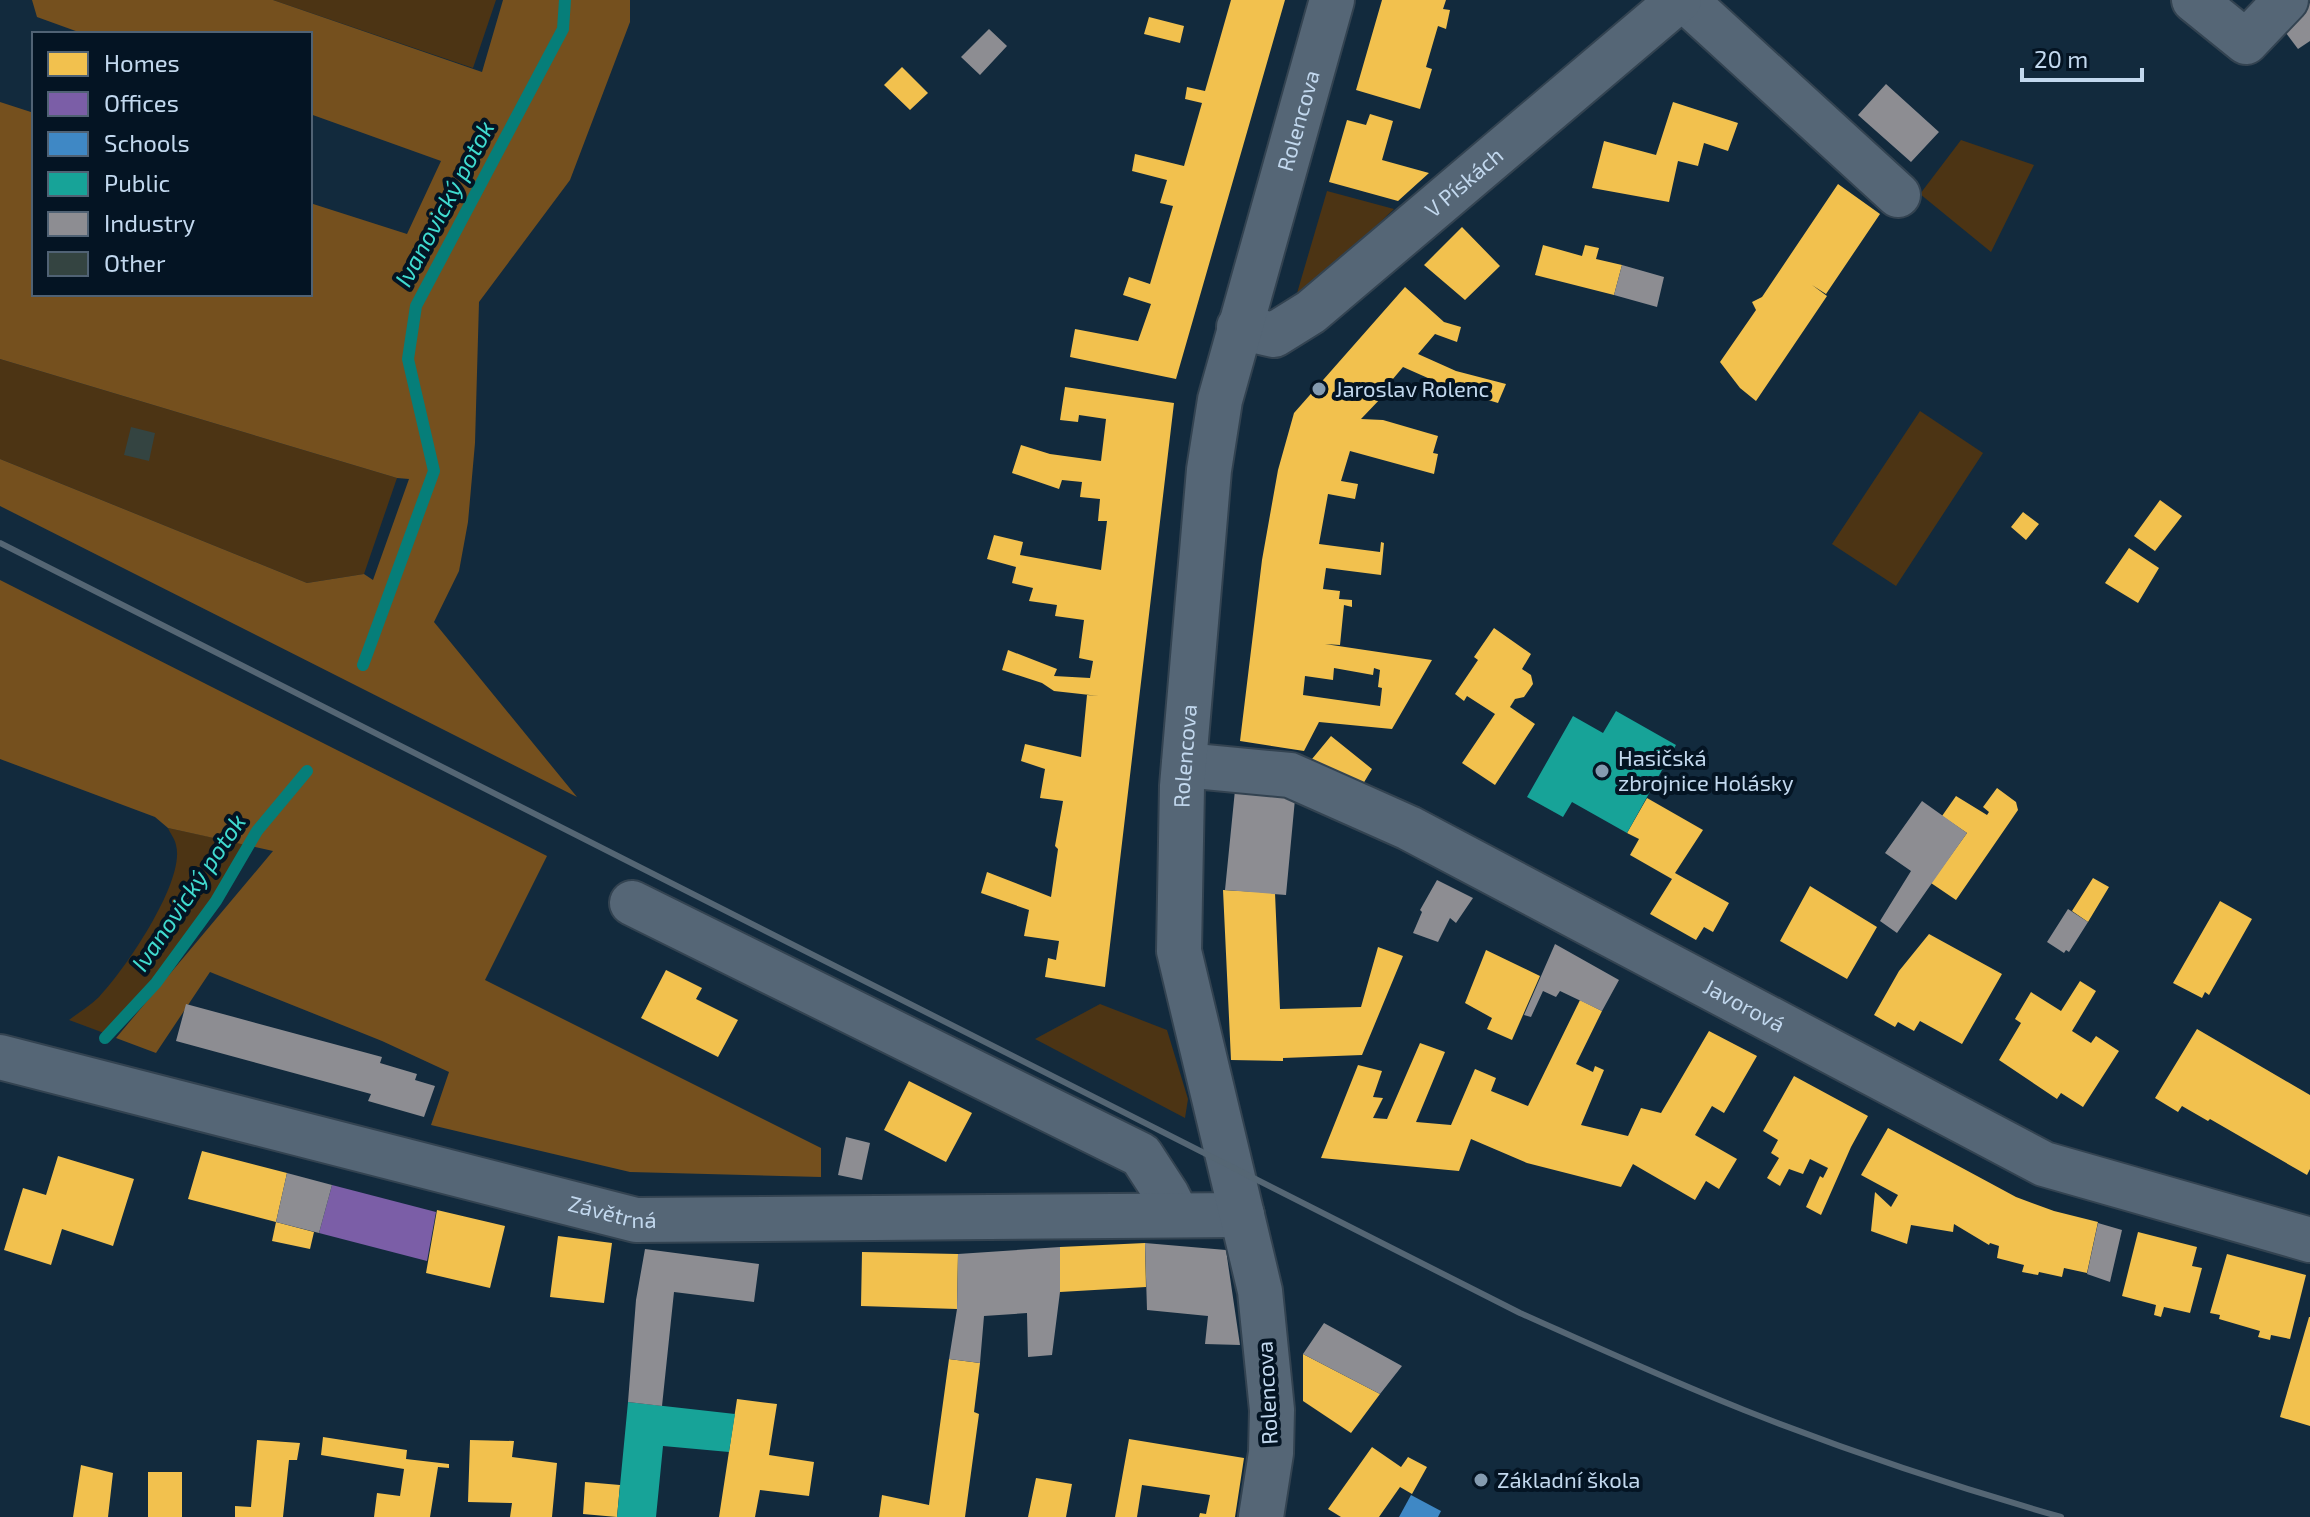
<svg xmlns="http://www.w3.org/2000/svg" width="2310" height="1517" viewBox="0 0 2310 1517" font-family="'Exo 2',sans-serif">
  <rect width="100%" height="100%" fill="#122a3d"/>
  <path fill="#4c3414" d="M273 0H496L473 68Z
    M1961 140 2034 165 1991 252 1920 194Z
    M1327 191 1394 209 1301 298 1295 300Z
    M0 359 397 478 364 574 307 583 0 459Z
    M1920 411 1983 453 1896 586 1832 544Z
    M168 828 243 844 212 899 152 982 104 1033 69 1020C79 1012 90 1006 99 997 124 971 186 881 176 845 175 839 170 833 168 828Z
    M1100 1004 1167 1030 1188 1099 1185 1118 1035 1039Z"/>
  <path fill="#75501e" d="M32 0H273L482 72 503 0H630V22L570 180 479 302 475 443 468 522 459 571 434 622 577 797 0 506V459L307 583 364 574 373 580 409 479 397 478 0 359V102L34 113V294H310V203L407 234 441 161 310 114V34H84L37 17Z
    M0 580 547 856 485 980 821 1148V1177L630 1172 431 1125 449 1072 382 1041 210 972 156 1053 116 1038 273 851 168 828 155 817 0 759Z"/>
  <path fill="#f2c14e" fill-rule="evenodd" d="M1231 0H1285L1176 379 1070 357 1075 329 1138 341 1151 304 1123 295 1129 277 1150 284 1173 206 1160 203 1167 180 1132 171 1135 154 1184 166 1202 103 1185 99 1187 87 1205 91Z
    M1382 0H1446L1443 9 1450 10 1446 29 1438 26 1426 67 1432 69 1420 109 1356 90Z
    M1149 17 1184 26 1180 43 1144 34Z
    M902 67 928 93 910 110 884 85Z
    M1673 102 1738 123 1728 151 1704 143 1698 166 1678 161 1669 202 1592 188 1604 141 1656 155Z
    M1370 114 1393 121 1382 160 1429 173 1398 201 1329 182 1347 120 1366 125Z
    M1838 184 1880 214 1826 294 1812 285 1827 296 1756 401 1740 388 1720 362 1756 310 1752 302 1762 297Z
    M1462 227 1500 266 1465 300 1424 265Z
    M1543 245 1582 256 1585 245 1599 248 1596 259 1622 265 1614 295 1535 275Z
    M1405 287 1444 322 1461 327 1457 342 1435 334 1418 354 1456 371 1506 384 1498 403 1455 390 1403 367 1387 386 1399 393 1395 400 1383 396 1361 419 1383 420 1438 436 1433 453 1438 454 1434 474 1350 451 1341 481 1358 484 1355 499 1328 494 1319 544 1380 552 1381 542 1384 543 1381 575 1326 568 1323 589 1340 591 1339 599 1352 600V607L1344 605 1340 645 1325 644 1432 660 1392 729 1319 722 1304 751 1240 741 1262 560 1278 470 1294 413ZM1334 668 1373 675 1374 668 1380 670 1378 687 1382 688 1380 706 1303 695 1305 676 1333 680Z
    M1065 387 1174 403 1105 987 1045 977 1048 958 1056 960 1059 941 1024 936 1029 910 981 893 987 872 1051 897 1058 849 1055 846 1063 801 1040 798 1045 769 1021 761 1025 744 1081 757 1087 695 1099 696 1054 691 1042 683 1002 670 1008 650 1057 669 1054 676 1090 678 1093 661 1079 658 1084 620 1055 616 1057 605 1029 601 1033 588 1012 583 1016 567 987 559 994 535 1023 542 1020 555 1101 570 1107 521H1098L1100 499 1080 497 1082 482 1062 480 1059 489 1012 473 1021 445 1050 454 1101 461 1106 419 1079 415 1078 422 1060 420Z
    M2160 500 2182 516 2155 551 2134 536Z
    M2023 512 2039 524 2026 540 2011 527Z
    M2129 548 2159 568 2138 603 2105 583Z
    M1494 628 1531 654 1522 669 1531 675 1533 684 1524 697 1515 699 1510 707 1535 724 1495 785 1462 763 1495 714 1467 696 1464 701 1455 694 1478 660 1474 657Z
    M1331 736 1372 769 1357 794 1312 759Z
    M1997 788 2016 802 2018 810 1956 900 1931 883 1967 833 1942 816 1956 796 1987 815 1989 812 1983 807Z
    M1647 798 1703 830 1675 873 1729 903 1713 932 1704 927 1696 940 1650 914 1672 879 1630 855 1639 839 1627 833Z
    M2093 878 2109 887 2088 922 2072 911Z
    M1810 886 1877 927 1847 979 1780 941Z
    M1223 890 1275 893 1280 1009 1361 1007 1378 947 1403 956 1362 1055 1283 1058V1061L1231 1060Z
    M2220 901 2252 919 2209 995 2205 992 2202 998 2173 983Z
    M1929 934 2002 974 1962 1044 1920 1021 1914 1031 1898 1022 1895 1027 1874 1015 1899 971Z
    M1486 950 1540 976 1512 1040 1487 1029 1492 1018 1465 1003Z
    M666 970 702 988 696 999 738 1020 718 1057 641 1018Z
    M2080 981 2096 991 2072 1031 2091 1043 2096 1036 2119 1051 2083 1107 2061 1093 2057 1099 1999 1060 2021 1023 2015 1019 2031 992 2061 1011Z
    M1580 1000 1602 1011 1576 1064 1593 1072 1595 1066 1604 1070 1581 1125 1628 1136 1641 1108 1661 1113 1709 1031 1757 1056 1724 1113 1712 1106 1695 1135 1737 1159 1719 1189 1706 1181 1695 1200 1633 1164 1621 1187 1527 1163 1471 1139 1459 1171 1321 1158 1358 1065 1382 1071 1373 1097 1383 1098 1373 1118 1387 1119 1420 1043 1445 1052 1416 1122 1451 1125 1475 1069 1496 1078 1491 1091 1528 1106Z
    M2197 1029 2310 1095V1169L2307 1175 2210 1119 2208 1121 2182 1106 2178 1112 2155 1098Z
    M1794 1076 1868 1116 1851 1147 1821 1215 1806 1207 1820 1176 1823 1178 1828 1168 1810 1159 1803 1174 1789 1169 1780 1186 1767 1178 1779 1158 1771 1153 1778 1140 1763 1131Z
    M909 1081 972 1113 946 1162 884 1130Z
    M1888 1128 2016 1197 2054 1211 2098 1222 2087 1273 2064 1268 2062 1277 2039 1272 2038 1275 2022 1272 2024 1265 1997 1258 1999 1246 1990 1243 1989 1245 1954 1224 1953 1232 1911 1225 1907 1244 1871 1231 1875 1192 1891 1207 1898 1195 1861 1175Z
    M202 1151 287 1173 276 1222 188 1199Z
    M58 1156 134 1179 113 1246 62 1229 51 1265 4 1250 23 1188 46 1195Z
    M437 1210 505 1226 490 1288 426 1273Z
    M276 1222 314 1232 310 1249 272 1241Z
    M2138 1232 2197 1247 2192 1266 2202 1268 2190 1313 2164 1307 2161 1317 2154 1315 2156 1305 2122 1296Z
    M558 1236 612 1243 604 1303 550 1297Z
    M1145 1243 1146 1287 1060 1292V1247Z
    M862 1252 958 1254 957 1309 861 1306Z
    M2227 1254 2306 1275 2290 1339 2271 1335 2270 1340 2258 1337 2260 1331 2219 1319 2220 1315 2210 1313Z
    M2309 1317H2310V1426L2280 1417Z
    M1303 1354 1380 1394 1351 1433 1303 1401Z
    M949 1359 980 1363 974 1412 979 1414 965 1517H879L882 1495 929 1505Z
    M737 1399 777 1404 769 1455 814 1462 809 1496 760 1490 755 1517H719Z
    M323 1437 407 1450 406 1459 449 1464V1468L438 1467 430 1517H374L377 1493 400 1496 404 1469 321 1455Z
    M1129 1439 1244 1458 1235 1517H1199L1200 1513 1206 1514 1210 1495 1142 1485 1137 1517H1115Z
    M257 1440 300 1443 297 1460H289L283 1517H235V1506L251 1507Z
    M470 1440 514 1441 512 1457 557 1463 552 1517H510L512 1503 468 1502Z
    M1372 1447 1401 1467 1408 1457 1427 1467 1412 1494 1400 1487 1379 1517H1341L1328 1509Z
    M81 1465 113 1473 108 1517H73Z
    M148 1472H182V1517H148Z
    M1036 1478 1072 1484 1066 1517H1028Z
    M585 1482 620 1485 617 1517 583 1514Z"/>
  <path fill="#7b5ea7" d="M332 1185 436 1212 427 1261 319 1233Z"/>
  <path fill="#3f88c5" d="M1411 1495 1441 1511 1438 1517H1399Z"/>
  <path fill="#17a398" d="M1616 711 1676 745 1627 833 1572 802 1563 817 1527 797 1573 716 1603 733Z
    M628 1402 735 1414 729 1452 663 1446 656 1517H617Z"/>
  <path fill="#8d8d92" d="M2310 3V41L2298 49 2280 25Z
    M989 29 1007 46 980 75 961 57Z
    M1886 84 1939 132 1911 162 1858 115Z
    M1622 265 1664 277 1657 307 1614 295Z
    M1235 790 1295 799 1286 895 1225 890Z
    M1922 801 1967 833 1897 933 1880 921 1911 871 1885 853Z
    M1437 880 1473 898 1456 923 1450 918 1438 942 1413 933 1422 912 1420 910Z
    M2068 909 2088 922 2069 952 2066 950 2064 953 2047 942Z
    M1555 944 1619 980 1602 1011 1560 991 1556 997 1543 991 1531 1017 1524 1015Z
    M186 1004 382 1057 380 1063 417 1074 415 1080 435 1086 424 1117 368 1101 371 1094 176 1041Z
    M846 1137 870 1143 862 1180 838 1175Z
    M287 1173 332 1185 319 1233 276 1222Z
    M2098 1223 2122 1230 2110 1282 2087 1274Z
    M1145 1243 1226 1250 1240 1345 1205 1344 1208 1316 1147 1310Z
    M1060 1247V1292L1052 1355 1028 1357 1027 1313 984 1316 980 1363 949 1359 957 1309 958 1254Z
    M645 1249 759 1264 754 1302 674 1292 662 1406 628 1402 636 1300Z
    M1324 1323 1402 1366 1380 1394 1303 1354Z"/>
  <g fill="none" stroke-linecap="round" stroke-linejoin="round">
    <path stroke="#067e79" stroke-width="12" d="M363 665 434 471 408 359 416 306 563 29 565 0
      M105 1038 156 983 216 901 257 831 307 771"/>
  </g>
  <path fill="#344441" d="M131 427 155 433 149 461 124 455Z"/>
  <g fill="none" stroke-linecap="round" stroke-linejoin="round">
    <g stroke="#334351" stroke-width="48">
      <g id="minor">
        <path d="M1685 0 1898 195"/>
        <path d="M2194 0 2246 42 2286 0"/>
        <path id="s1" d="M1239 327 1274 335 1311 312 1679 0"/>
        <path id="s2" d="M1184 765 1290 775 1409 828 2044 1164 2310 1240"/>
        <path d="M632 903 1141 1155 1167 1195 1177 1215"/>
        <path id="s3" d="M0 1057 636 1220 1242 1215"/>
        <path id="s4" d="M1261 1517 1271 1453 1272 1410 1260 1291 1179 951 1182 786 1209 470 1220 400 1332 0"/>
      </g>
    </g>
    <use href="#minor" stroke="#556676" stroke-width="44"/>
    <path stroke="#556674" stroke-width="6" d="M0 543 1520 1313C1594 1346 1668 1380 1744 1410 1848 1451 1953 1486 2061 1517"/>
  </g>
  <g fill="#849bb0" stroke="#041423" stroke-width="3">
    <circle cx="1319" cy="389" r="8"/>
    <circle cx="1602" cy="771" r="8"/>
    <circle cx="1481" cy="1480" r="8"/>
  </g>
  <g text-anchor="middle" stroke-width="8" stroke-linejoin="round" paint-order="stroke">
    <g font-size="22" fill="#c2d8ee" stroke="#041423">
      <text dy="8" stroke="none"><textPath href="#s4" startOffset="1420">Rolencova</textPath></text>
      <text dy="8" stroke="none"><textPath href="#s1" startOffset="280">V Pískách</textPath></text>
      <text dy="8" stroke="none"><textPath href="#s4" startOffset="772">Rolencova</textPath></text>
      <text dy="8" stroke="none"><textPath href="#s2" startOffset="616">Javorová</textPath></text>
      <text dy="8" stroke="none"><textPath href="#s3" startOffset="632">Závětrná</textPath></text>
      <text transform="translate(1267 1393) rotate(-93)" y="8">Rolencova</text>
    </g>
    <g font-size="22" fill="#c2d8ee" stroke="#041423" text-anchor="start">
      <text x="1335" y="397">Jaroslav Rolenc</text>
      <text x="1618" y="766">Hasičská<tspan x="1618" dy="25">zbrojnice Holásky</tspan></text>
      <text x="1497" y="1488">Základní škola</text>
    </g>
    <g font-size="24" font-style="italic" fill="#40dbd0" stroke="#041423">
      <text transform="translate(445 204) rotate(-62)" y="8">Ivanovický potok</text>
      <text transform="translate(189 893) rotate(-56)" y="8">Ivanovický potok</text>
    </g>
  </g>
  <rect x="32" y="32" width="280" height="264" fill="#041423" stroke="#506274" stroke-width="2"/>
  <rect x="48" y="52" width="40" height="24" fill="#f2c14e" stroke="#506274" stroke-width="2"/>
  <text x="104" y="72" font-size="24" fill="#c2d8ee">Homes</text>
  <rect x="48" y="92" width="40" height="24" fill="#7b5ea7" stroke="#506274" stroke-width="2"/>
  <text x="104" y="112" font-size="24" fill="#c2d8ee">Offices</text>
  <rect x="48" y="132" width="40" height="24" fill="#3f88c5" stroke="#506274" stroke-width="2"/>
  <text x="104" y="152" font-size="24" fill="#c2d8ee">Schools</text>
  <rect x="48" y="172" width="40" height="24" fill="#17a398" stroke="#506274" stroke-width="2"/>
  <text x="104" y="192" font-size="24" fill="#c2d8ee">Public</text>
  <rect x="48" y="212" width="40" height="24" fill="#8d8d92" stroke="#506274" stroke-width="2"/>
  <text x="104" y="232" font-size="24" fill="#c2d8ee">Industry</text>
  <rect x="48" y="252" width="40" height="24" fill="#344441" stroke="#506274" stroke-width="2"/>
  <text x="104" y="272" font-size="24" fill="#c2d8ee">Other</text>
  <path d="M2022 68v12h120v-12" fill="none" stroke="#c2d8ee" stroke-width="4"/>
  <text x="2034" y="68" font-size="24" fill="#c2d8ee" stroke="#041423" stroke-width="6" paint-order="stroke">20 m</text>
</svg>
